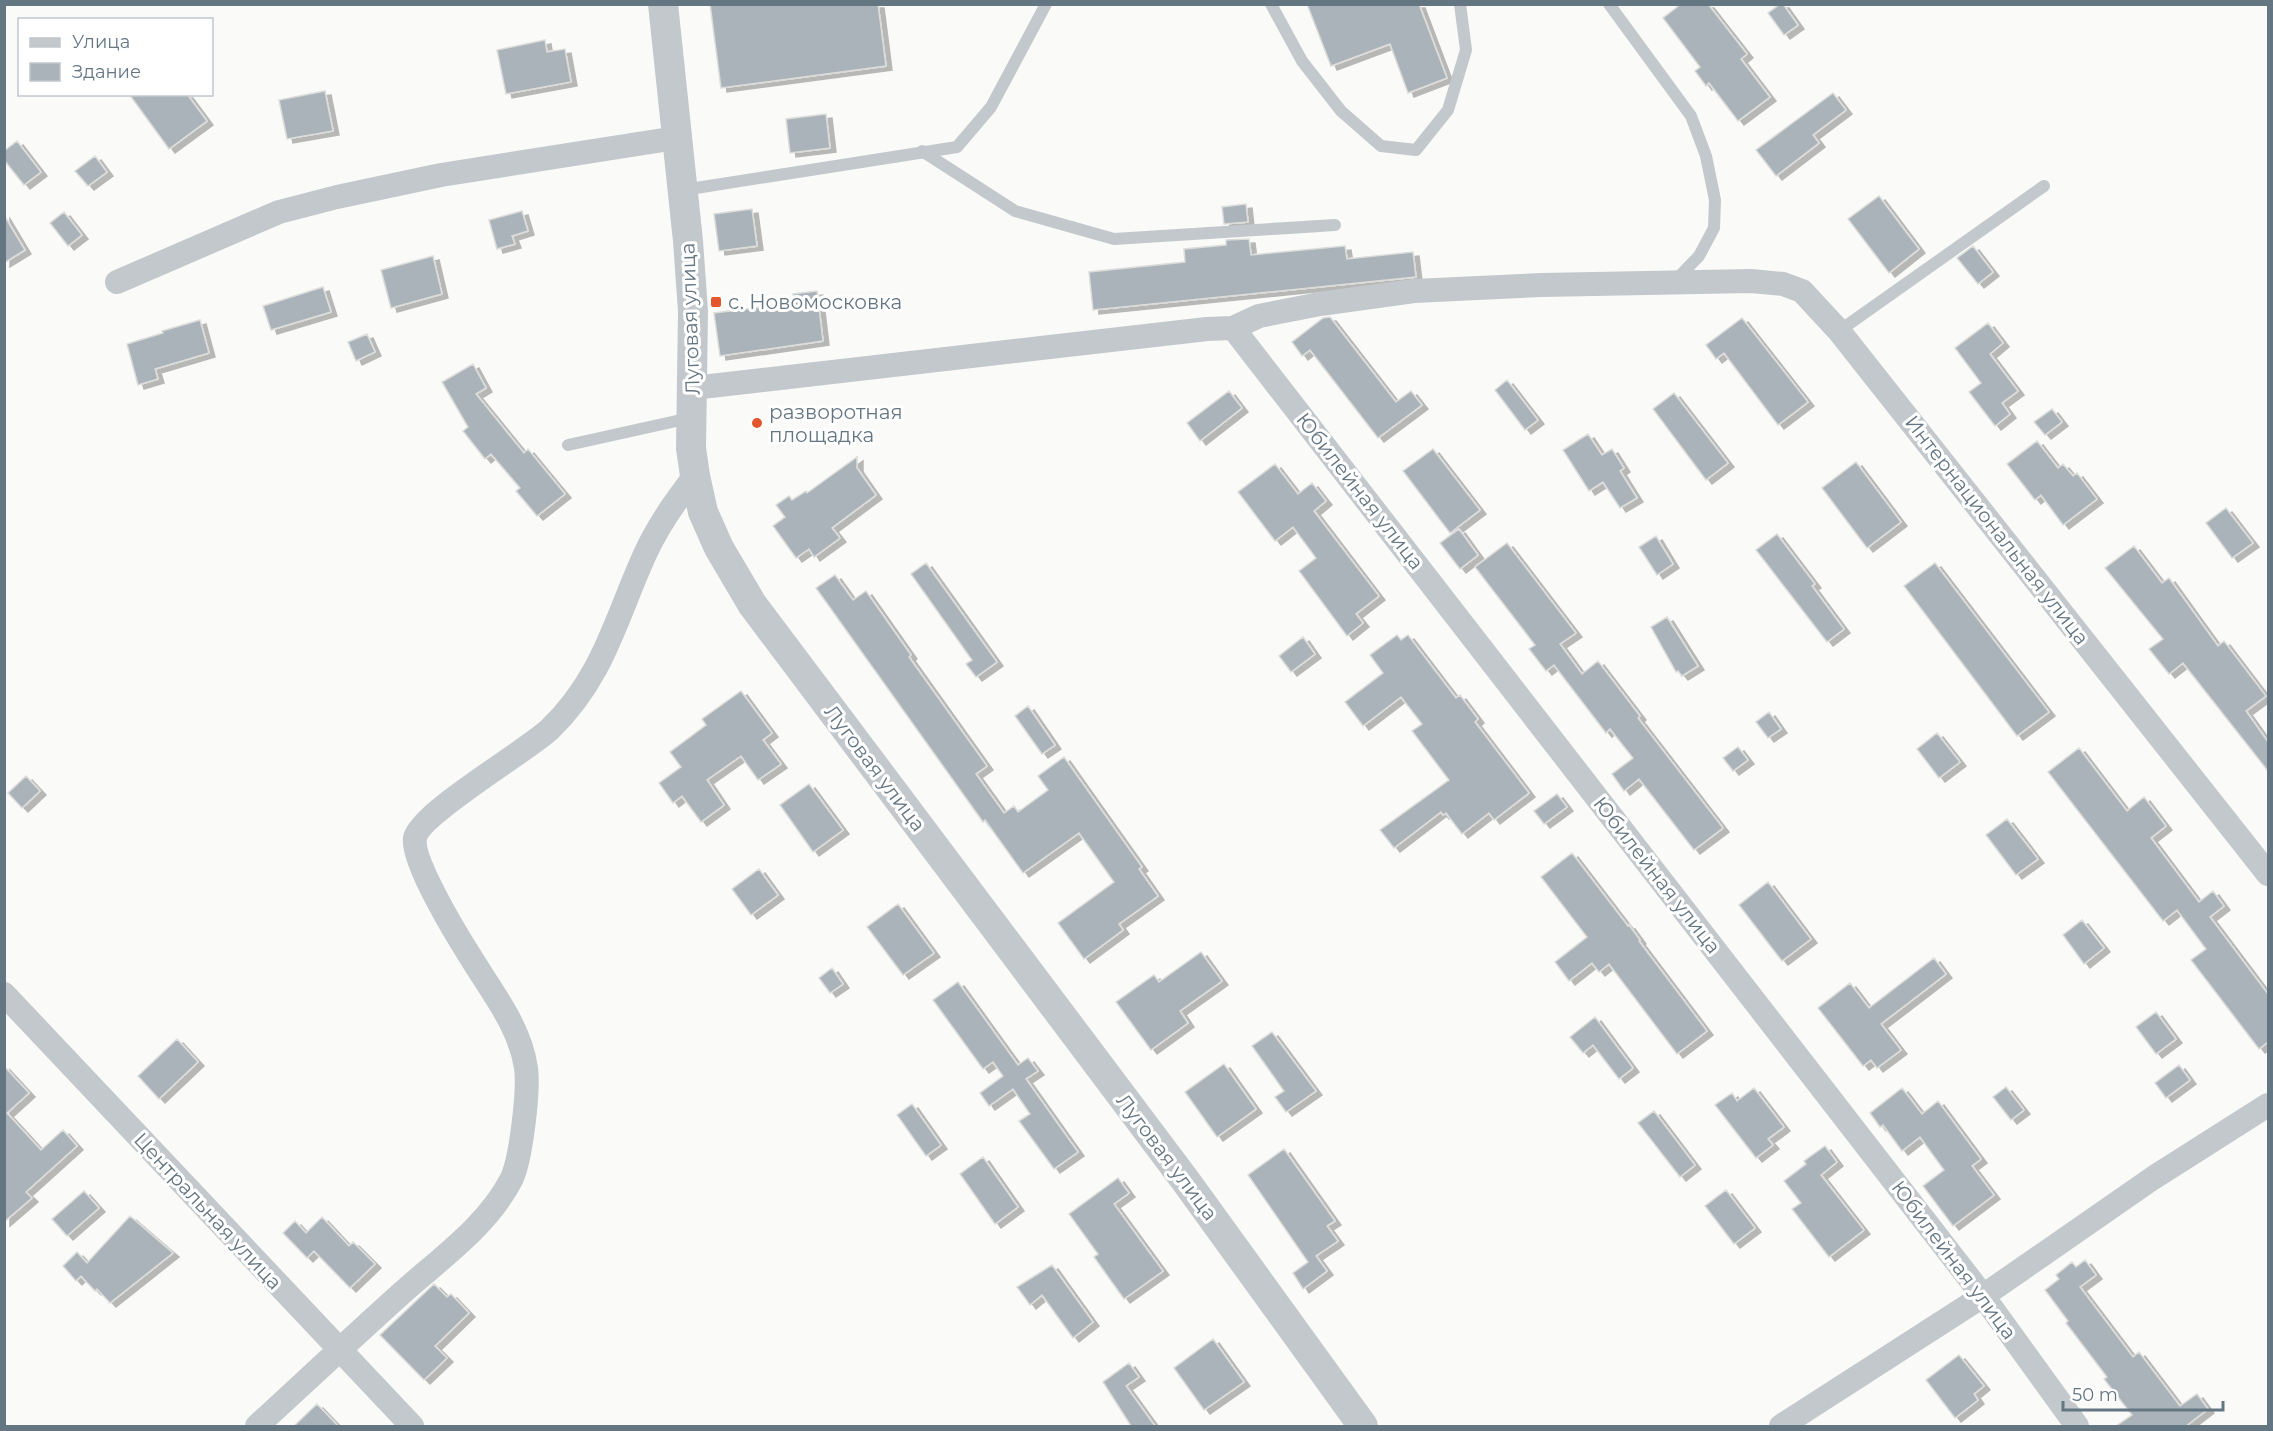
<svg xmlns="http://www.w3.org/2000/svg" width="2273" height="1431" viewBox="0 0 2273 1431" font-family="Montserrat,sans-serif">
  <defs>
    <filter id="shadow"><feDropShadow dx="6" dy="4" stdDeviation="0" flood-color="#0004"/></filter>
  </defs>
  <rect width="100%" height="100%" fill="#fafaf8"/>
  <path fill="#aab3b9" stroke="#dcdcda" stroke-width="1.5" filter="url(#shadow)" d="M710 4H878L886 66 721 88Z
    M1307 4H1419L1447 78 1408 93 1390 44 1331 66Z
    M1681 4H1708L1747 54 1741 59 1770 97 1738 121 1709 83 1706 86 1695 71 1700 67 1663 18Z
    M1780 4H1783L1798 25 1784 35 1768 13Z
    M545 40 547 52 565 49 571 82 506 94 497 50Z
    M325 91 333 131 287 139 279 100Z
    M1833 93 1846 110 1813 135 1819 143 1776 176 1756 150Z
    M129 94H187L207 121 169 149Z
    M826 114 830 148 790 153 786 119Z
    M17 141 41 172 24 185 4 160V151Z
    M95 156 107 172 88 186 75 171Z
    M1879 196 1919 249 1889 273 1848 219Z
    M1246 204 1248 222 1224 224 1222 207Z
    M752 209 757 246 719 251 714 214Z
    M522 211 528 231 512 236 515 244 497 249 489 220Z
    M64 212 82 235 68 246 50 223Z
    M4 215 25 250 4 263Z
    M1249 239 1251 255 1345 246 1347 259 1413 252 1416 277 1093 310 1089 272 1185 262 1184 249 1226 245V240Z
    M1973 246 1993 272 1978 284 1957 258Z
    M433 256 442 294 391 308 381 270Z
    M323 287 331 312 271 330 263 306Z
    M817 291 823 341 720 356 714 313 795 303 793 294Z
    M1330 317 1396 402 1411 391 1422 405 1378 438 1310 350 1302 356 1292 342 1323 318Z
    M1742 318 1808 402 1778 425 1724 353 1716 359 1706 345Z
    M200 320 209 353 155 369 158 379 138 385 127 344 163 333 162 331Z
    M1988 323 2003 343 1990 354 2018 391 2002 403 2010 414 1995 426 1969 392 1981 383 1955 348Z
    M367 334 375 352 356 361 348 342Z
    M473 364 486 388 476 394 524 453 528 449 565 494 537 516 516 491 520 488 491 454 485 459 463 431 468 427 442 382Z
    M1507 380 1538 420 1525 430 1495 390Z
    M1229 391 1242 408 1200 441 1187 423Z
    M1674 393 1728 463 1706 480 1653 409Z
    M2052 409 2062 422 2045 435 2034 422Z
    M1588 434 1602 455 1612 449 1624 468 1620 471 1637 498 1620 508 1603 482 1589 491 1563 450Z
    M2037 441 2058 468 2063 464 2073 476 2077 473 2097 499 2063 525 2041 495 2035 500 2007 464Z
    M1433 449 1480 510 1450 533 1403 471Z
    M857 457V468L876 495 832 528 840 538 814 557 809 549 796 558 773 526 785 517 776 505 789 496 792 500 806 491 807 493Z
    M1856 462 1901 522 1867 548 1822 488Z
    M1275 464 1298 494 1312 483 1326 501 1314 511 1379 596 1356 614 1363 623 1347 636 1299 571 1316 558 1293 527 1275 541 1238 492Z
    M2226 508 2253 543 2232 558 2206 523Z
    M1459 529 1478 555 1460 569 1440 543Z
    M1777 534 1815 584 1812 586 1844 629 1827 642 1756 550Z
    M1656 536 1673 564 1657 575 1639 547Z
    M1507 543 1576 633 1560 644 1582 674 1598 661 1640 716 1638 718 1723 828 1694 850 1639 779 1624 791 1612 774 1633 758 1610 729 1606 733 1554 665 1546 671 1529 649 1535 645 1475 567Z
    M2134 546 2162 583 2169 578 2218 646 2224 641 2266 696 2246 711 2268 742V771L2183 663 2169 674 2149 649 2163 639 2105 568Z
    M926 563 997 662 976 677 966 664 972 660 911 574Z
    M1935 563 2049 712 2017 736 1904 586Z
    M835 575 853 600 866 591 911 655 909 657 987 766 976 774 1004 813 1014 806 1018 812 1048 790 1038 776 1064 757 1142 867 1139 869 1158 896 1119 924 1123 930 1084 959 1058 923 1114 882 1079 833 1023 873 985 820 983 822 816 588Z
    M1667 617 1698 666 1682 676 1678 671 1676 672 1651 627Z
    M1397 635 1401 640 1408 635 1456 698 1460 695 1478 719 1475 722 1529 793 1494 820 1489 813 1462 834 1446 813 1443 815 1441 812 1394 848 1380 830 1449 780 1412 731 1422 724 1401 697 1363 726 1345 702 1383 673 1370 655Z
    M1303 637 1315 654 1291 672 1279 656Z
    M741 691 772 733 763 740 781 764 758 780 741 756 707 780 724 805 701 822 682 796 673 803 659 783 681 767 670 752 706 725 702 719Z
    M1028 706 1055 745 1042 754 1015 716Z
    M1769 712 1781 729 1768 738 1756 722Z
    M1937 733 1960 762 1939 778 1917 749Z
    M1738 747 1748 760 1733 771 1723 758Z
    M2079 748 2127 811 2144 797 2166 826 2151 838 2199 902 2213 891 2224 906 2210 917 2268 994V1042L2259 1049 2191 960 2206 949 2177 910 2163 921 2048 772Z
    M26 776 40 791 22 808 8 793Z
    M809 784 843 830 813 852 780 805Z
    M1557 794 1567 807 1544 824 1534 811Z
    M2007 819 2038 859 2016 875 1986 835Z
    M1572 853 1628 926 1629 925 1640 940 1639 941 1707 1031 1677 1054 1609 964 1599 972 1592 963 1569 981 1555 962 1587 937 1541 877Z
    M759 869 778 895 751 915 732 889Z
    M1768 882 1811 939 1782 961 1739 905Z
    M898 904 934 953 903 975 867 927Z
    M2082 920 2104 948 2084 964 2063 935Z
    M1201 952 1222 981 1180 1011 1188 1023 1151 1050 1116 1002 1154 975 1159 982Z
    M1934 958 1946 974 1881 1024 1901 1050 1877 1068 1871 1060 1863 1066 1818 1008 1850 983 1869 1008Z
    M832 968 843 984 830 993 819 978Z
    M958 982 1018 1065 1028 1058 1038 1071 1026 1079 1078 1152 1054 1169 1019 1121 1030 1114 1013 1089 989 1106 980 1093 1003 1076 993 1062 983 1069 933 1000Z
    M2156 1012 2176 1039 2156 1054 2136 1027Z
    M1595 1017 1633 1068 1619 1079 1593 1045 1583 1053 1570 1037Z
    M1272 1032 1316 1091 1286 1112 1275 1097 1284 1091 1252 1046Z
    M177 1039 198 1062 159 1099 138 1076Z
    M1224 1064 1256 1109 1217 1137 1185 1092Z
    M2179 1065 2190 1080 2166 1098 2155 1083Z
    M4 1066 29 1093 7 1113 41 1150 63 1130 77 1146 26 1192 32 1198 4 1222Z
    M2006 1087 2024 1110 2011 1120 1993 1097Z
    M1754 1088 1784 1127 1768 1139 1773 1145 1756 1158 1715 1105 1732 1093 1737 1101Z
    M1902 1088 1922 1114 1938 1101 1981 1159 1972 1166 1994 1195 1953 1226 1923 1186 1944 1170 1920 1137 1902 1151 1883 1125 1880 1127 1870 1113Z
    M912 1104 941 1145 926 1156 897 1115Z
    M1654 1111 1695 1165 1680 1177 1638 1123Z
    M1825 1146 1837 1162 1821 1175 1864 1230 1829 1257 1792 1209 1801 1203 1784 1181 1806 1164 1804 1161Z
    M1284 1149 1335 1221 1327 1226 1338 1241 1316 1256 1327 1271 1303 1289 1293 1273 1308 1262 1248 1175Z
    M983 1157 1018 1207 995 1224 960 1174Z
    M1118 1178 1129 1193 1114 1204 1163 1271 1124 1299 1094 1257 1098 1254 1069 1214Z
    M1726 1190 1755 1228 1734 1244 1705 1206Z
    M84 1191 99 1208 67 1236 52 1219Z
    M130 1216 173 1253 110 1303 97 1289 95 1291 81 1276 76 1281 63 1266 77 1252 87 1263Z
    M322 1217 349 1246 353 1242 375 1264 350 1288 314 1251 307 1258 283 1233 295 1221 306 1233Z
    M2085 1260 2096 1275 2080 1287 2133 1357 2139 1352 2180 1406 2197 1394 2208 1409 2186 1426H2116L2132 1415 2104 1379 2107 1377 2066 1323 2068 1321 2045 1290 2059 1279 2056 1275 2072 1262 2076 1267Z
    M1052 1265 1093 1322 1073 1338 1042 1295 1030 1305 1017 1287Z
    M434 1284 447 1297 451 1294 469 1313 435 1346 447 1358 424 1380 380 1335Z
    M1213 1339 1244 1382 1204 1410 1174 1368Z
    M1959 1355 1984 1386 1974 1394 1978 1400 1955 1418 1926 1380Z
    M1129 1363 1139 1377 1126 1386 1155 1426H1131L1103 1382Z
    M317 1404 338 1426H294Z"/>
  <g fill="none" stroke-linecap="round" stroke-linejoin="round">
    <path stroke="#c3c8cc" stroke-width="12" d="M1271 4 1302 61 1341 111 1381 146 1416 150 1448 110 1466 50 1460 4
      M1609 4 1691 116 1706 156 1715 200 1714 228 1699 256 1674 282
      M922 151 1015 211 1114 239 1335 225
      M683 190 957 147 991 107 1046 4
      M1839 331 2044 186
      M568 445 690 418"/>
    <path stroke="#c3c8cc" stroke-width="24" d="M117 282 279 212 337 197 441 175 676 138
      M1233 328 1983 1296 2077 1426
      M693 388 1207 329 1233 328 1259 316 1320 304 1414 291 1541 285 1751 281 1783 284 1802 291 1839 331 2268 874
      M4 994 412 1426
      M257 1426C306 1381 354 1336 403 1292 441 1258 487 1226 511 1180 521 1161 529 1090 526 1068 520 1026 491 991 470 956 456 934 411 860 415 838 420 813 527 751 550 729 604 677 616 617 646 552 659 524 676 500 695 476
      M1781 1426 1983 1296 2153 1178 2268 1105"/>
    <path stroke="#c3c8cc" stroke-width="30" d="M663 4 688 241 693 311 691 448 695 476 703 512 719 548 752 604 1185 1180 1363 1426"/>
  </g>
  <g fill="#e4572e" stroke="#fff" stroke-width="2">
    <rect x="710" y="296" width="12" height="12" rx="3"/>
    <circle cx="757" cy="423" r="6"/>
  </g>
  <g text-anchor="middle" stroke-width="6" stroke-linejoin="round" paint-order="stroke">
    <g font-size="20" fill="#657683" stroke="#fff" text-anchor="start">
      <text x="728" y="309">с. Новомосковка</text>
      <text x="769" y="419">разворотная<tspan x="769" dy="23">площадка</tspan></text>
    </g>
    <g font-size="20" fill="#657683" stroke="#fff">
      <text transform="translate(690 319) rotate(-92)" y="7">Луговая улица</text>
      <text transform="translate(1360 491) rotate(52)" y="7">Юбилейная улица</text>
      <text transform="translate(1997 530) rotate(52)" y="7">Интернациональная улица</text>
      <text transform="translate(875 768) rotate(53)" y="7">Луговая улица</text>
      <text transform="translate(1657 875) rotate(52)" y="7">Юбилейная улица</text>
      <text transform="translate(1167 1157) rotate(53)" y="7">Луговая улица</text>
      <text transform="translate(208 1211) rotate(47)" y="7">Центральная улица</text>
      <text transform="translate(1954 1260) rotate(53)" y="7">Юбилейная улица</text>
    </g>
  </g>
  <rect width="2273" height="1431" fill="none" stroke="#657683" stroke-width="12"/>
  <rect x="18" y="18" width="195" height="78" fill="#ffffff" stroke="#c1c8cd" stroke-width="1.5"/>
  <rect x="30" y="38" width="30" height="9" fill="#c3c8cc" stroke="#c1c8cd" stroke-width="1.5"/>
  <text x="72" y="48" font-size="18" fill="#657683">Улица</text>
  <rect x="30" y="63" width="30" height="18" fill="#aab3b9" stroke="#c1c8cd" stroke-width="1.5"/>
  <text x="72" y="78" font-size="18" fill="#657683">Здание</text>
  <path d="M2063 1401v9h160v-9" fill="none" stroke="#657683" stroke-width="3"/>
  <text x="2072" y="1401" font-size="18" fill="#657683" stroke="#ffffff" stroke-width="4.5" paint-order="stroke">50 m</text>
</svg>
